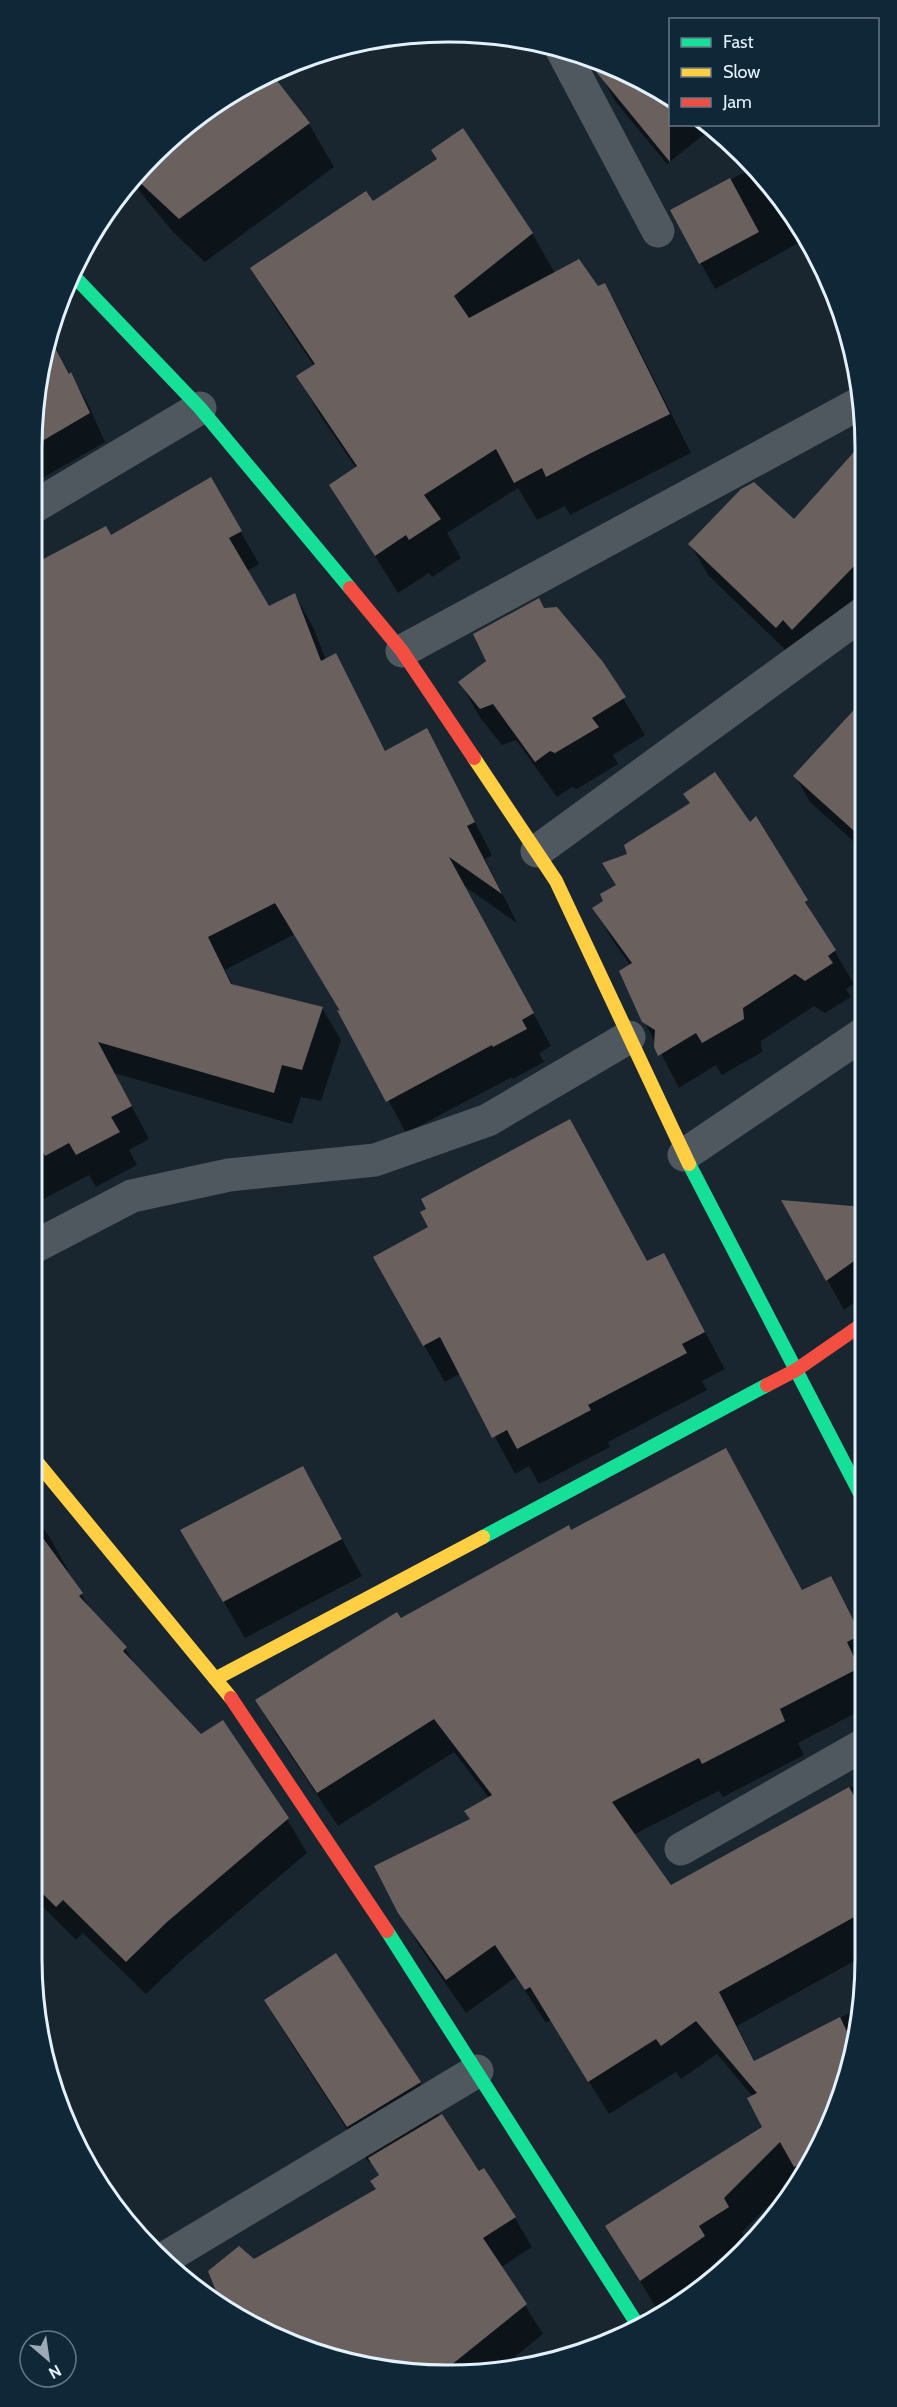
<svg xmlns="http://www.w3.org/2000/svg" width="897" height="2407" viewBox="0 0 897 2407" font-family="Cabin,sans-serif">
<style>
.shadow{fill:#0007}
.building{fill:#6a615f}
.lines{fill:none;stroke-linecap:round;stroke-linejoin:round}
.street{stroke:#4f585f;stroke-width:33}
.fast{stroke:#16e098;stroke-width:14}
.slow{stroke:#ffcf43;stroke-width:14}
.jam{stroke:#f24e42;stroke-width:14}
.rim{fill:none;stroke:#e3f1fd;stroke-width:3}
</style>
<rect width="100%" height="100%" fill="#19262f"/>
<path class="shadow" d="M607,68L670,97V124H706L711,129L667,164L615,101L600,74Z
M240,87L309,124L334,167L205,262L173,232L141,193L133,179L174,135Z
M754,167L762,173L806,239L715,289L672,211Z
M373,203L532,233L555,273L597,288L604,285L626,323L691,453L570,515L565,506L537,520L518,488L447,533L461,558L432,577L429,573L398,593L331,485L356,468L320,415L298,377L314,366L274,306L252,268Z
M47,336L87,402L105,442L32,484V448Z
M861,446L862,609L795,659L709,576L690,544L794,521Z
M211,480L259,564L247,571L269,608L295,595L313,627L326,660L335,655L386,752L427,730L492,855L485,859L517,923L464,886L551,1046L539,1053L544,1062L513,1079L512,1077L406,1133L342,1013L295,934L225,970L233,986L322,1008L341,1040L321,1101L301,1097L292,1124L114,1073L149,1139L129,1150L137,1165L96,1187L89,1175L32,1205V566L106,528L111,537Z
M544,609L602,663L645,735L613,755L618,764L577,789L572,787L557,797L516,740L502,745L481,719L460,683Z
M863,712V850L810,802L795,776Z
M756,818L854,984L846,989L851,997L825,1013L814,1006L761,1041L762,1052L722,1075L716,1065L679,1088L644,1021L631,966L613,941L594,908L750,825Z
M570,1121L647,1263L663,1254L725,1369L702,1381L707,1390L608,1442L610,1447L539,1484L529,1466L515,1474L461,1373L445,1382L375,1258L430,1228Z
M864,1157V1180L854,1164Z
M784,1202L864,1208V1302L861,1298L844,1310Z
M323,1504L362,1576L245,1638L203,1567Z
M32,1513L49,1536L68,1570L66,1571L94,1614L125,1648L137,1668L200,1736L287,1819L307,1853L186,1956L146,1994L83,1933L76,1940L36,1900L32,1893Z
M571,1532L802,1592L830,1577L865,1641V1708L798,1743L804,1755L723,1797L719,1791L633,1835L671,1887L865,1780V1955L737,2026L755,2062L859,2008L851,2067L822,2143L802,2177L800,2174L742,2232L747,2241L717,2260L721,2267L701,2285L660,2314L607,2227L764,2127L753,2097L717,2054L681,2079L676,2072L609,2114L551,2020L546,2023L516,1977L466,2013L420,1947L400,1913L489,1798L454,1752L338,1826L276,1734L257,1701L400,1620Z
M336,1955L420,2083L440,2117L515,2218L532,2247L501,2267L543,2334L501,2368L394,2372L315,2353L240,2320L254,2261L377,2190L380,2176L371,2161L369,2163L287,2037L266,2001Z"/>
<path class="building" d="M589,60L670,97V162L593,68Z
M271,73L310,123L179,219L134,177L174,135L240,87Z
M463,128L533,233L454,296L469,318L579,259L598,286L605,283L670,414L589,454L546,477L542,468L514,483L496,449L424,495L441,519L409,540L406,535L375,556L329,485L357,466L296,376L315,364L250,268L366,191L373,201L437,159L431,150Z
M730,178L759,232L699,264L670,210Z
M48,335L69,374L71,372L90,413L32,447Z
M862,443V558L792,630L783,620L776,628L688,544L741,489L754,482L794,519Z
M211,477L242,531L229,538L269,606L295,593L321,661L336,653L385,751L427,728L475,822L467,826L502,894L449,857L534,1013L522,1020L527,1029L493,1047L492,1045L386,1102L337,1010L340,1011L275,903L208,937L231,984L323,1007L302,1070L282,1065L274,1093L98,1042L132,1106L111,1117L120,1132L76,1155L69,1143L45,1156L32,1130V565L106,526L111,535Z
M539,598L544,608L557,607L603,662L626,697L592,718L599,727L555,753L550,751L535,762L493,704L480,709L458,682L486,661L473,634Z
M863,700V839L793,776Z
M715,772L750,822L756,816L808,900L805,902L836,950L828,956L833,963L805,981L795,974L743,1008L744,1019L702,1043L696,1033L658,1056L654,1047L655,1030L642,1022L619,971L632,963L592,908L603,901L600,894L616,885L602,863L627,854L624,845L690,803L683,794Z
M570,1119L647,1261L664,1253L705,1332L682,1344L687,1353L588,1405L591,1410L517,1449L507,1430L492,1438L440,1337L423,1346L373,1257L428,1227L420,1212L426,1209L421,1199Z
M781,1200L864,1207V1254L826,1281Z
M726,1448L802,1590L831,1576L861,1635L847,1642L859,1668L780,1709L785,1721L702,1764L699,1758L612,1802L671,1885L849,1787L865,1815V1911L719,1992L754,2061L840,2017L854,2046L851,2067L822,2143L815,2156L794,2167L780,2142L724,2198L729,2207L699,2226L705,2236L640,2281L605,2226L762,2127L747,2098L757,2093L696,2021L661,2046L656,2039L588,2082L530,1987L525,1990L495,1945L446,1980L398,1913L374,1866L470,1819L464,1811L492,1795L434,1719L317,1793L255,1700L397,1612L401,1618L569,1525L571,1530Z
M303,1466L342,1539L223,1602L180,1530Z
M32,1523L83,1593L79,1596L127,1647L123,1651L201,1734L223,1720L289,1818L167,1922L126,1962L63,1900L56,1907L32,1883Z
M336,1953L421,2082L347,2127L264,2000Z
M442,2114L479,2171L484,2168L516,2217L483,2238L527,2304L445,2370L394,2372L315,2353L240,2320L226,2308L218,2296L208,2271L239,2246L254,2259L376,2189L370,2181L379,2175L368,2158Z"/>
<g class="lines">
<path class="street" d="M561,48L658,231
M32,508L200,408
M402,651L862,402
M537,851L862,614
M684,1155L863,1034
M32,1248L132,1196L229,1175L375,1160L488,1120L629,1037
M681,1849L865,1744
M165,2258L477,2071"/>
<path class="fast" d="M71,273L200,408L350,588
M689,1164L864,1501
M483,1537L767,1385
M387,1931L639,2327"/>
<path class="slow" d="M474,758L556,881L689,1164
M32,1456L231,1698
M215,1679L483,1537"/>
<path class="jam" d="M350,588L402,651L474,758
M767,1385L796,1370L864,1323
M231,1698L387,1931"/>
</g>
<path d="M0 0H897V2407H0ZM448 42H449A406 406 0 0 1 855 448V1959A406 406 0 0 1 449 2365H448A406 406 0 0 1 42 1959V448A406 406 0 0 1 448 42Z" fill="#102738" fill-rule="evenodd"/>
<path class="rim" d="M448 42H449A406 406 0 0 1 855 448V1959A406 406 0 0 1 449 2365H448A406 406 0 0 1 42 1959V448A406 406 0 0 1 448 42Z"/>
<rect x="669" y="18" width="210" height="108" fill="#102738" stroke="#647887" stroke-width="1.5"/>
<rect x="681" y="38" width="30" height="9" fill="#16e098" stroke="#647887" stroke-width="1.5"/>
<text x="723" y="48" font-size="18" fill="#e3f1fd">Fast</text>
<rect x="681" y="68" width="30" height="9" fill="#ffcf43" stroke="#647887" stroke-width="1.5"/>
<text x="723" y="78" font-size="18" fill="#e3f1fd">Slow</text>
<rect x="681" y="98" width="30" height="9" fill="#f24e42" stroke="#647887" stroke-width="1.5"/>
<text x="723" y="108" font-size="18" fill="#e3f1fd">Jam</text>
<g transform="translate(48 2359) rotate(151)"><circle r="28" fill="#102738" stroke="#647887" stroke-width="1.5"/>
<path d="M0-4.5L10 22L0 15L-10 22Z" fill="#9caab5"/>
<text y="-9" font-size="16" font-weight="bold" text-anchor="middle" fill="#e3f1fd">N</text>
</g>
</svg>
